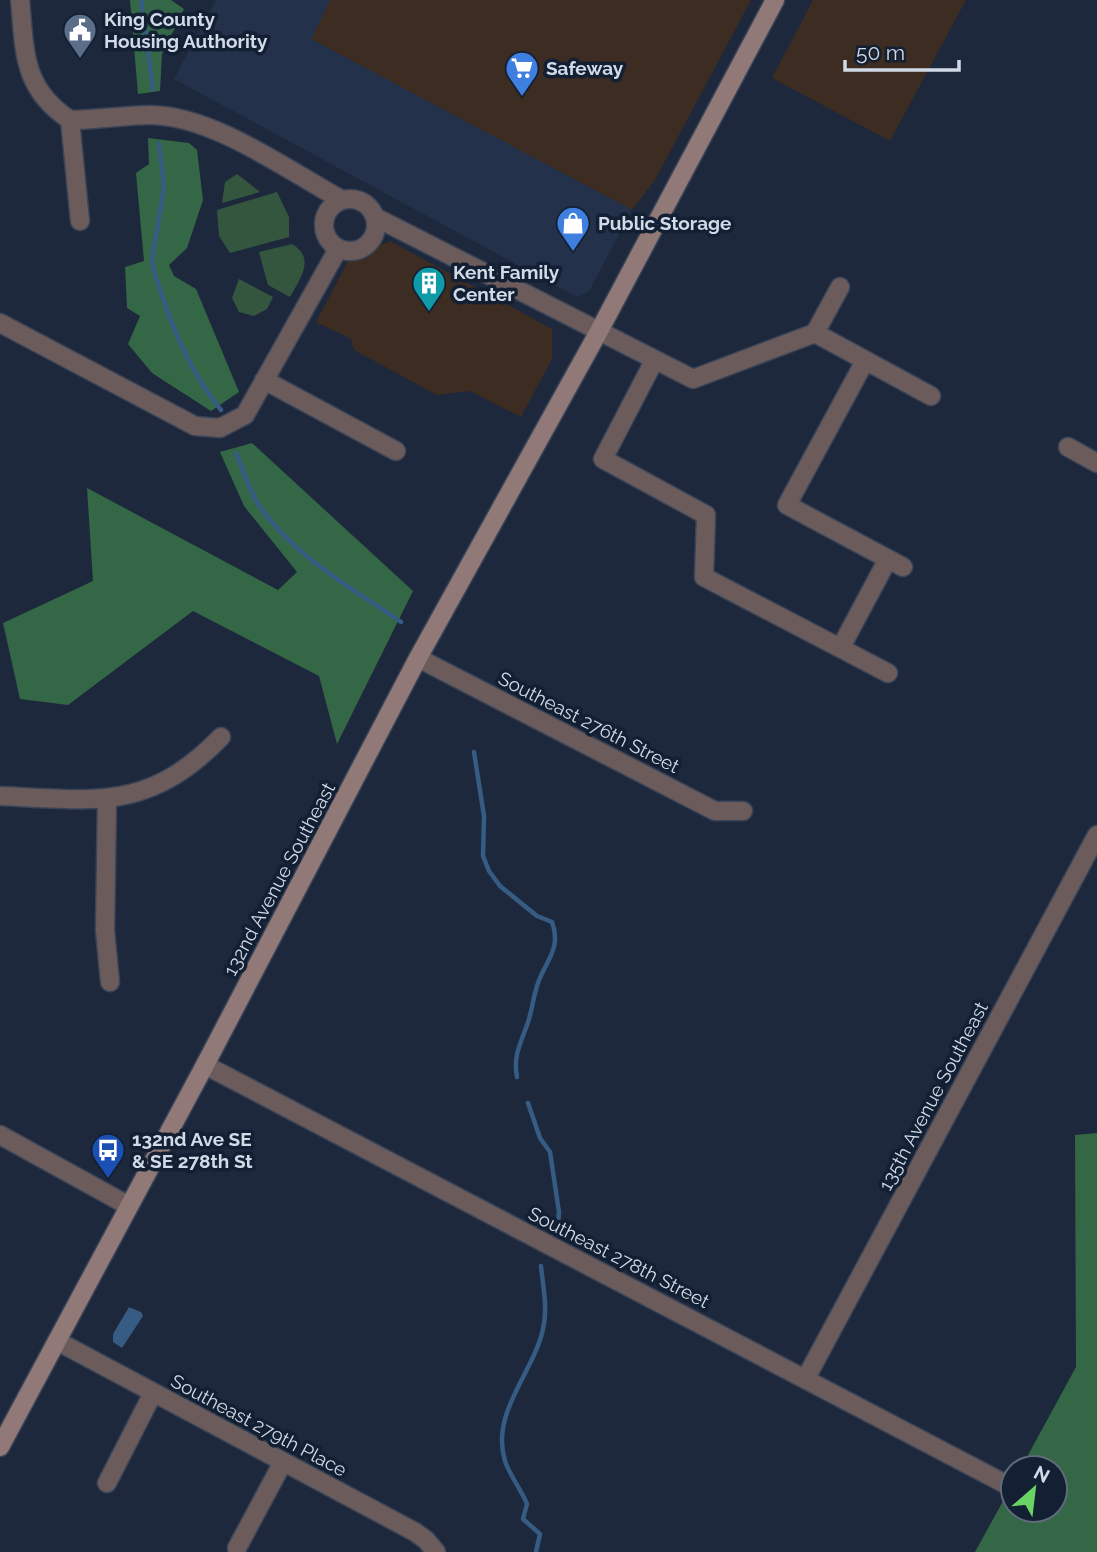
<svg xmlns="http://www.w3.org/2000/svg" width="1097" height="1552" viewBox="0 0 1097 1552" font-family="Raleway,sans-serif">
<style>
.commercial{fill:#3c2c21}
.built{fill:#23314b}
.green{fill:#34563f}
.forest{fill:#336746}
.water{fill:#365c83}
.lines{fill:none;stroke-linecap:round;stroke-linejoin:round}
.stream{stroke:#365c83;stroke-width:4.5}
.minor-casing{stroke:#3a4458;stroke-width:21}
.secondary-casing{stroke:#3a4458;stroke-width:21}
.minor{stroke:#6b5c5b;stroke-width:18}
.secondary{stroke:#907977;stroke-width:18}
.labels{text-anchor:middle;stroke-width:7;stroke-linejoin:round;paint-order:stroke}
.poi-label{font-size:19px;font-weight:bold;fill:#d1dae7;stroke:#131f33;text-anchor:start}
.street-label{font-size:19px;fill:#d1dae7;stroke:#131f33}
</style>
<rect width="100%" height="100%" fill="#1d283d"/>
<path class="commercial" d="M330,0H751L655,180L632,210L311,39Z
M813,0H966L890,141L772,78Z
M390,241L552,329V359L521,417L470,391L437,395L354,350L351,339L316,322L348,261Z"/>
<path class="built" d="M216,0H330L311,39L632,210L589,291L577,297L174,79Z"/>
<path class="green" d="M237,174L260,192L222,203L225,182Z
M277,192L289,217V237L230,253L219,236L217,210Z
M292,244C316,258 300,279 290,297L268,285L259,252Z
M239,279L273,297L267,309L254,316L239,312L232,298Z"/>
<path class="forest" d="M130,0H171L184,9L162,54L160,91L138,94Z
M148,138L189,143L197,150L203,200L187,248L169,265L174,276L196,289L239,392L211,411L152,373L128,344L140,316L127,308L125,267L144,261L136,173L149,164Z
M252,443L413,591L337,744L319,676L193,611L68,705L20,699L3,623L93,581L87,488L278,590L297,572L244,506L220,452Z
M1097,1133V1552H975L1013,1483V1510H1055V1468H1021L1076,1367L1075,1135Z"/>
<path class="water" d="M129,1307L141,1312L143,1316L122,1348L113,1342V1334Z"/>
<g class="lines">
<path class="stream" d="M141,0L153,89
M159,144L164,187L152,260L154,271C170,321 187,369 221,410
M236,453C243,469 248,487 257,502C290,554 352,588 401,622
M474,752L484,816L483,856L489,871L500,886L537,916L552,922C562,949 545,962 538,983C533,997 532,1012 527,1025C520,1045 513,1056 517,1077
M528,1103L540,1138L550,1152L559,1212L557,1234
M536,1552L540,1534L523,1519L527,1504C521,1489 510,1476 505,1461C490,1413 534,1372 543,1329C548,1308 543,1287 541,1266"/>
<defs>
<path id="minor" d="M20,0C25,52 22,88 70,120
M70,120C97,120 124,115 151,115C214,116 287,170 342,200
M70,120L80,221
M324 225a26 26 0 1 1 52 0a26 26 0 1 1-52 0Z
M375,217L693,379L815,333L931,396
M0,323L195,426L220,428L245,415L338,249
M815,333L840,287
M654,361L603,459L706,515L704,577L888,673
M865,361L787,505L903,567
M264,380L396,451
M1068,447L1097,463
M841,647L888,559
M418,658L715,811H743
M0,796C96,800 148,812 221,737
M107,800L105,930L110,982
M205,1065L1013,1488
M0,1135L129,1206
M57,1341L415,1532L426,1540L436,1552
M806,1378L1097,835
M107,1483L153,1393
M237,1548L283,1462"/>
<path id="secondary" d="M0,1447L205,1065L418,658L598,333L775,0"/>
</defs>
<use href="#minor" class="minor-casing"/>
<use href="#secondary" class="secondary-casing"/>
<use href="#minor" class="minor"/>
<use href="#secondary" class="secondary"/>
</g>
<defs>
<symbol id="civic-pin" viewBox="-11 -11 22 30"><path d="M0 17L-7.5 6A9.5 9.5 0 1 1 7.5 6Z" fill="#5c6f8a" stroke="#131f33"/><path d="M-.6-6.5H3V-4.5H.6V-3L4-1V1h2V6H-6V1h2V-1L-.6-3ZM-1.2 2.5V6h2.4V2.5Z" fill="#fff"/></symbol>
<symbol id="supermarket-pin" viewBox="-11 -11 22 30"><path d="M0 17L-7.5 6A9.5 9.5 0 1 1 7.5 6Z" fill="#3f7fe0" stroke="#131f33"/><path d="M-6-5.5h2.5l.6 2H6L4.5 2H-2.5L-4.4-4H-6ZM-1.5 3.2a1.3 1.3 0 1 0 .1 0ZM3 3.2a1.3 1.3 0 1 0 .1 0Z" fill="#fff"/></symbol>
<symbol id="shop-pin" viewBox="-11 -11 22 30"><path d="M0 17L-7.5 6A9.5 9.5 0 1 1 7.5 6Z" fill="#3f7fe0" stroke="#131f33"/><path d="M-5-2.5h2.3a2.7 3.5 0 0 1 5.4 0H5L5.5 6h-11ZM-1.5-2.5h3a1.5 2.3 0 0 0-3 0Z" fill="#fff"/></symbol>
<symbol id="building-pin" viewBox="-11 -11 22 30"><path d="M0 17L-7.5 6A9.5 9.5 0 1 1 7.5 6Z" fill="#0f9aa8" stroke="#131f33"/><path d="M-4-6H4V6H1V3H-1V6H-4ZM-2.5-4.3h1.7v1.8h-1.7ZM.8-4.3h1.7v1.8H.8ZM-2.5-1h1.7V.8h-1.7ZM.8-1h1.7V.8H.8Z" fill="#fff"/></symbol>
<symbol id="bus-pin" viewBox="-11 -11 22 30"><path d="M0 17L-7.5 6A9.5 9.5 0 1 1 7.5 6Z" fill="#1a4fb4" stroke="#131f33"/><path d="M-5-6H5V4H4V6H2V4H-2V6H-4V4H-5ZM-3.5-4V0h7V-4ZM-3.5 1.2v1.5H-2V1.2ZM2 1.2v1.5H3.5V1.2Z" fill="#fff"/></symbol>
</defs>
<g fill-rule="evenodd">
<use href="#civic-pin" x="61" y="11" width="38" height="52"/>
<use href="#supermarket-pin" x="503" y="49" width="38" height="52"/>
<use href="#shop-pin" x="554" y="204" width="38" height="52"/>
<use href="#building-pin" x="410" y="264" width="38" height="52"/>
<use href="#bus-pin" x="89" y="1131" width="38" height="52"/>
</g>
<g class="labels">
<g class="poi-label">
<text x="104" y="26">King County<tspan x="104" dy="22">Housing Authority</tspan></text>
<text x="546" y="75">Safeway</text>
<text x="598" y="230">Public Storage</text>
<text x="453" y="279">Kent Family<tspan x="453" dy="22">Center</tspan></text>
<text x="132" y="1146">132nd Ave SE<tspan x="132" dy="22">&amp; SE 278th St</tspan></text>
</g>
<g class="street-label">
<text transform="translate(589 722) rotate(27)" y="7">Southeast 276th Street</text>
<text transform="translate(279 879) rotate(-62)" y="7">132nd Avenue Southeast</text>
<text transform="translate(933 1096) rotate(-62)" y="7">135th Avenue Southeast</text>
<text transform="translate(619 1257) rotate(27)" y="7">Southeast 278th Street</text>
<text transform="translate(259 1425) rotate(28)" y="7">Southeast 279th Place</text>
</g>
</g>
<g transform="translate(1034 1489) rotate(28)"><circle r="33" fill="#131f33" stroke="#5f6a7b" stroke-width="2"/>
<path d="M0-5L12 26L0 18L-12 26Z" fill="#69d464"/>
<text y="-10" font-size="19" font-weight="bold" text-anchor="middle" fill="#d1dae7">N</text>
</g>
<path d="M845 60v10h114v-10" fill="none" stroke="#d1dae7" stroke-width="3.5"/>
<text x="856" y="60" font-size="21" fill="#d1dae7" stroke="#131f33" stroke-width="5" paint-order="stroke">50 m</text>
</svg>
